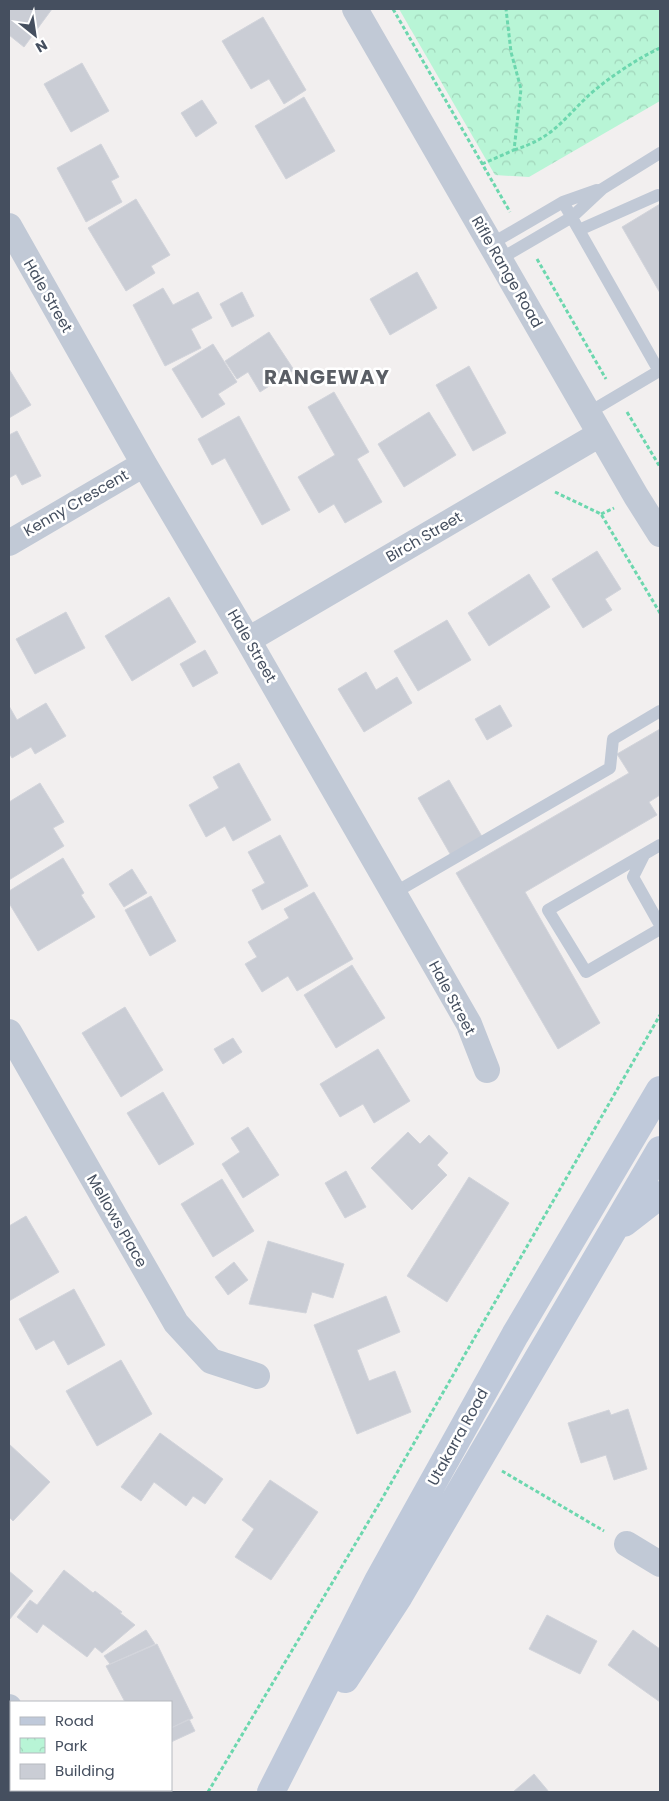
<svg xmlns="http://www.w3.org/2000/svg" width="669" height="1801" viewBox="0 0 669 1801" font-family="Poppins,sans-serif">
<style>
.park{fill:url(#park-crowns)}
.building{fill:#cacdd5;stroke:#d2d4db}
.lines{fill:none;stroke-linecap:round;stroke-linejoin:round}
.path{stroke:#6cd7ae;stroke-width:3;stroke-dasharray:4 2.5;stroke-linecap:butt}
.lane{stroke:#c1c9d6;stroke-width:12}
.street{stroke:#c1c9d6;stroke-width:26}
.secondary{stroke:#bfc9da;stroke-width:28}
.labels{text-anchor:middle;stroke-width:5;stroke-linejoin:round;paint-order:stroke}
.street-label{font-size:15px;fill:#454f5f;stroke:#fff}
.district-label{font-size:20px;font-weight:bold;letter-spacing:1px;fill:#5a5e65;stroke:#fff}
</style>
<defs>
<pattern id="park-crowns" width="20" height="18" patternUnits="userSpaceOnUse" patternTransform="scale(1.25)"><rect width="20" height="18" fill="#b8f5d6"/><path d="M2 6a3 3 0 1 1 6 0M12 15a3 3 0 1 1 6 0" fill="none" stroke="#a0d4ba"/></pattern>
</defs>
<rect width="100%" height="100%" fill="#f2efef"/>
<path class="park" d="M399,9H660V101L529,177L495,175Z"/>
<path class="building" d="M9,9H52L24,47L9,35Z
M263,17L306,90L284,104L269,79L251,89L222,41Z
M82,63L109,111L71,132L44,84Z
M304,97L335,151L286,179L255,126Z
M202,100L217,123L196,137L181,113Z
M101,144L119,177L111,181L122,202L86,222L57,168Z
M136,199L170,255L151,266L155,273L126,291L88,228Z
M660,204V293L622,227Z
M417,272L437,308L390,335L370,299Z
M163,288L173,305L198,292L212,318L191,329L201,348L165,366L133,305Z
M242,292L254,316L232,327L220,304Z
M269,332L294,370L260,392L248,372L237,379L225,361Z
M213,344L237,382L218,394L225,404L202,418L172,369Z
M469,366L506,433L473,451L436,385Z
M9,369L31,405L9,418Z
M334,392L369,452L357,459L382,502L345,523L334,504L319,513L298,477L335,455L308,407Z
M429,412L456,455L404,487L378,444Z
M239,416L290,510L262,525L225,458L212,465L198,439Z
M17,431L41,476L22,485L16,474L9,478V435Z
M597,551L621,589L605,599L612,610L583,628L552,579Z
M529,574L550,607L489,646L468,613Z
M169,597L196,642L132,681L105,636Z
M66,612L85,648L35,674L16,639Z
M447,620L471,660L418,691L394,651Z
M205,650L218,673L193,687L180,664Z
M366,672L376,690L397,677L412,703L364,732L338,689Z
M46,703L66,736L35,754L31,747L12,758L9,753V706L17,720Z
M500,705L512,726L487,740L475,719Z
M660,729V795L649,802L657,815L525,892L600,1023L558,1049L456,873L629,773L617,754Z
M239,763L271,820L233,841L225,826L206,837L189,805L219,788L213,777Z
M449,780L484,840L453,859L418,798Z
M40,783L64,822L53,828L64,846L9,880V802Z
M280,835L308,886L262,910L252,890L265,883L248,852Z
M63,858L84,893L81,895L95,917L38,951L9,903V891Z
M132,869L147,893L124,907L109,884Z
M314,892L353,959L297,991L288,976L262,992L245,964L257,957L248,942L289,918L284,909Z
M151,896L176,941L150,956L125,910Z
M352,965L385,1018L336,1048L304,995Z
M125,1007L163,1070L121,1097L82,1033Z
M233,1038L242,1052L223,1064L214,1049Z
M378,1049L410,1101L374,1123L363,1104L340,1117L320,1084Z
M163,1092L194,1144L159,1165L127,1113Z
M248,1127L279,1175L243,1198L222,1164L240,1152L231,1138Z
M408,1132L420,1144L429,1135L448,1153L437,1165L447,1175L412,1210L371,1168Z
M346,1171L366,1207L345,1218L325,1183Z
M469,1177L509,1203L447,1302L407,1276Z
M222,1179L254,1231L213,1257L181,1204Z
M26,1216L59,1272L9,1301V1226Z
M268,1241L344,1264L333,1298L312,1292L306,1313L249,1304Z
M234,1262L248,1280L228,1295L215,1277Z
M74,1289L105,1345L68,1365L54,1340L36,1350L19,1319Z
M386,1296L400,1332L357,1350L369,1381L395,1371L411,1412L357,1434L314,1325Z
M121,1360L152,1414L97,1446L66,1391Z
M628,1409L647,1469L614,1480L606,1455L581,1463L568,1423L609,1410L611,1415Z
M160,1433L223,1479L205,1504L193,1496L186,1506L154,1482L141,1501L121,1487Z
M9,1444L50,1482L13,1521L9,1517Z
M270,1480L318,1512L271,1580L235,1557L254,1529L242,1520Z
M64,1570L93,1593L95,1591L122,1612L120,1613L135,1625L102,1653L95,1647L87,1657L43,1624L37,1633L17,1617L30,1600L37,1605Z
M9,1571L33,1591L9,1620Z
M547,1615L597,1641L580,1674L529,1649Z
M146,1630L155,1644L110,1664L104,1656Z
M633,1630L660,1649V1702L608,1665Z
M157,1644L193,1718L171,1728V1702H125L106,1666Z
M189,1719L195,1731L171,1742V1728Z
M534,1774L549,1792H513Z
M103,1790H145L146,1792H99Z"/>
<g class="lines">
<path class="path" d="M393,9L510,212
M514,150C552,138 560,123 587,97C605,80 638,58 660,48
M482,164L514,150L521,89L511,52L506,9
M537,259L606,379
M627,412L660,467
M555,492L601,514L660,613
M601,514L614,508
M502,1471L604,1531
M208,1792L379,1504L660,1015"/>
<path class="lane" d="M563,202L659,371L588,413
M579,230L658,195
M491,244L563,202L597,190
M500,259L572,217L602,189L660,153
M660,845L548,910L586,972L660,929
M644,855L633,877L660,925
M394,893L610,768L613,739L660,711"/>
<path class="street" d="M355,9L636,496L660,534
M9,226L144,464L248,640L469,1024L487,1070
M9,543L144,464
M248,640L600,434
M9,1032L176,1323L211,1361L257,1376
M627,1544L660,1564
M9,1707L11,1711"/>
<path class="secondary" d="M624,1223L660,1195
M345,1679L399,1596L660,1150
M271,1792L378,1581L515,1335L660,1090"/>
</g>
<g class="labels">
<g class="street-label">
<text transform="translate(507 272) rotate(60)" y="5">Rifle Range Road</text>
<text transform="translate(48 296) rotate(60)" y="5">Hale Street</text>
<text transform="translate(76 503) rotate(-30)" y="5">Kenny Crescent</text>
<text transform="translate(424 537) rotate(-30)" y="5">Birch Street</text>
<text transform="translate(252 646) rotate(60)" y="5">Hale Street</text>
<text transform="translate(452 998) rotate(62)" y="5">Hale Street</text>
<text transform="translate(117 1221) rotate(60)" y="5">Mellows Place</text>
<text transform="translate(458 1437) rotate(-61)" y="5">Utakarra Road</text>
</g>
<g class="district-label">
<text x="327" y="384">RANGEWAY</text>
</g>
</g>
<rect width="669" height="1801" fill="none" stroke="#454f5f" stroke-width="20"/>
<rect x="10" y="1701" width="162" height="90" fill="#ffffff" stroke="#b5b9bf"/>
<rect x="20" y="1717" width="25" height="8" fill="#bfc9da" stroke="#b5b9bf"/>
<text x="55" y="1726" font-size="15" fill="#454f5f">Road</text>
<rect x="20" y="1738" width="25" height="15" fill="url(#park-crowns)" stroke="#b5b9bf"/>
<text x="55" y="1751" font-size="15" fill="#454f5f">Park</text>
<rect x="20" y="1764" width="25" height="15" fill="#cacdd5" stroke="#b5b9bf"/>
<text x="55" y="1776" font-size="15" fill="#454f5f">Building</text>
<g transform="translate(35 35) rotate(150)" stroke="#ffffff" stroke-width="4" paint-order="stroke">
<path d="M0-4L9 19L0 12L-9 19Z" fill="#454f5f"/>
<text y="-8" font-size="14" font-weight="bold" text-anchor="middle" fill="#454f5f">N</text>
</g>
</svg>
